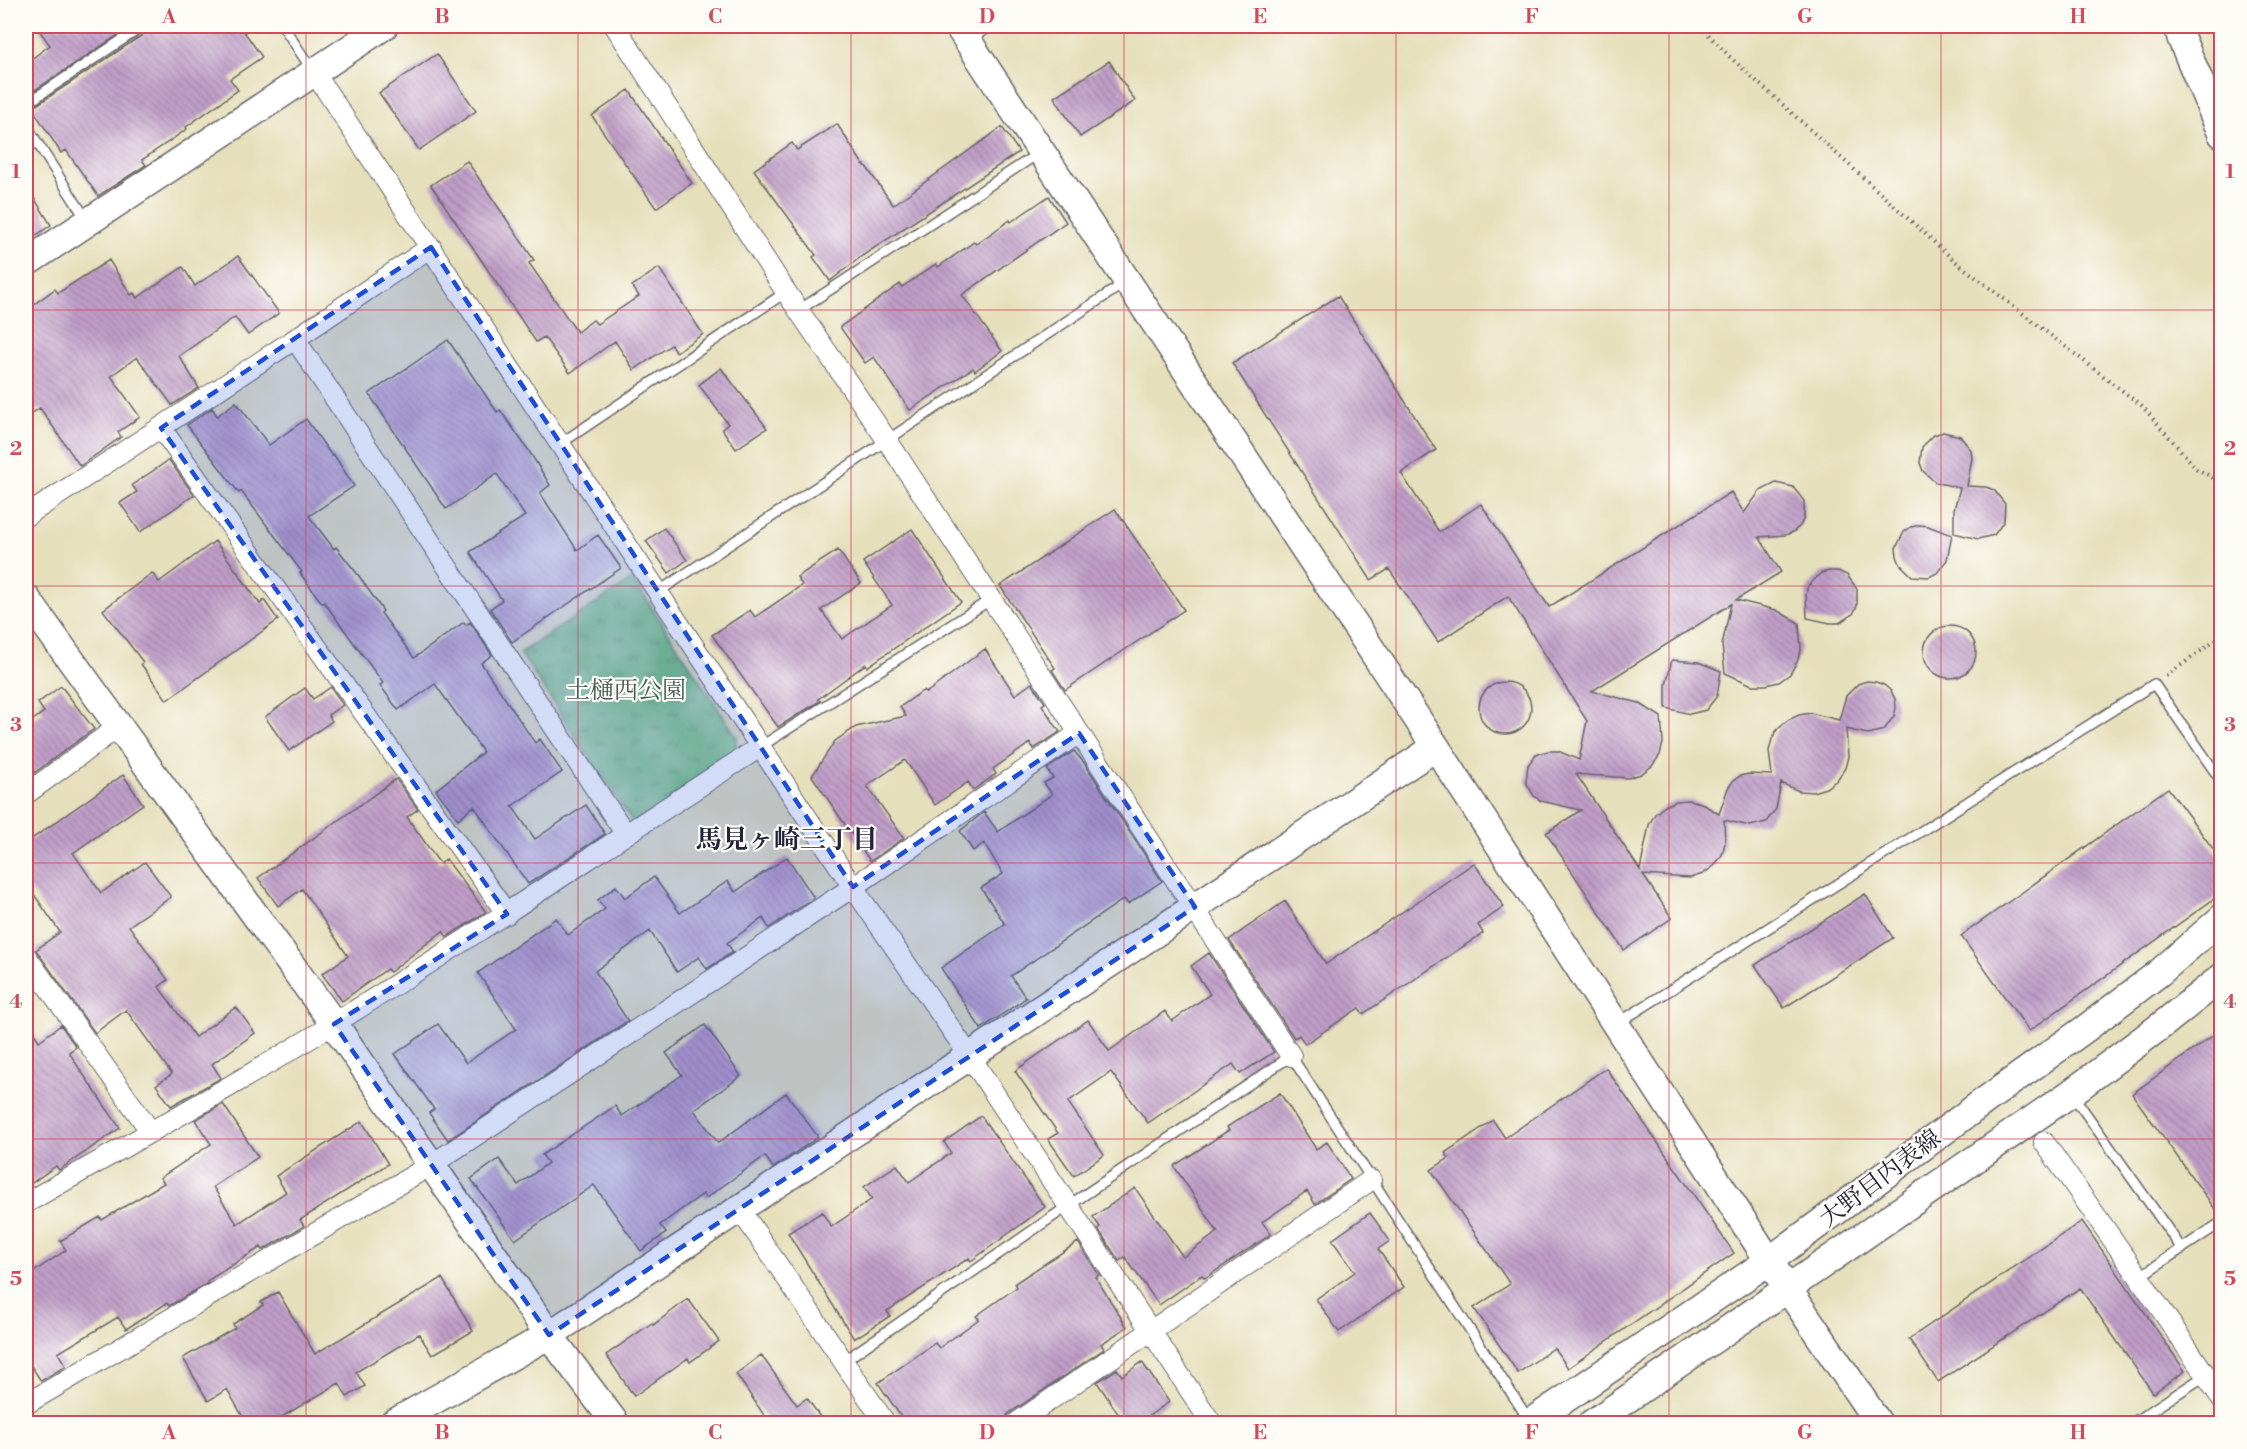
<svg xmlns="http://www.w3.org/2000/svg" width="2247" height="1449" viewBox="0 0 2247 1449" font-family="'Libre Bodoni','Noto Serif JP',serif">
<style>
.park{fill:url(#park-tufts);stroke:#51745e;stroke-width:1.5}
.building{fill:url(#building-back-hatch)}
.lines{fill:none;stroke-linecap:round;stroke-linejoin:round}
.lane-casing{stroke:#676468;stroke-width:12}
.street-casing{stroke:#676468;stroke-width:22}
.secondary-casing{stroke:#676468;stroke-width:30}
.path{stroke:#676468;stroke-width:4;stroke-dasharray:1.5 4.5;stroke-linecap:butt}
.lane{stroke:#fff;stroke-width:9}
.street{stroke:#fff;stroke-width:20}
.secondary{stroke:#fff;stroke-width:27}
.marked{fill:#1d4ed8;fill-opacity:0.2;stroke:#1d4ed8;stroke-width:4.5;stroke-dasharray:12 8;stroke-linejoin:round}
.grid{fill:none;stroke:#d1495b;stroke-width:1.5;stroke-opacity:0.55}
.labels{text-anchor:middle;stroke-width:4.5;stroke-linejoin:round;paint-order:stroke}
.park-label{font-size:24px;fill:#435b54;stroke:#fdfcf7}
.street-label{font-size:24px;fill:#22223b;stroke:#fdfcf7}
.neighbourhood-label{font-size:26px;font-weight:bold;fill:#22223b;stroke:#fdfcf7}
.neatline{fill:none;stroke:#d1495b;stroke-width:2}
.grid-label{font-size:20px;text-anchor:middle;font-weight:bold;fill:#d1495b}
</style>
<defs>
<pattern id="park-tufts" width="24" height="20" patternUnits="userSpaceOnUse" patternTransform="scale(1.5)"><rect width="24" height="20" fill="#80c682"/><path d="M3 7l-1-3M5 7V3M7 7l1-3M15 17l-1-3M17 17v-4M19 17l1-3" fill="none" stroke="#68a06c"/></pattern>
<pattern id="building-back-hatch" width="6" height="6" patternUnits="userSpaceOnUse" patternTransform="scale(1.5)"><rect width="6" height="6" fill="#c09dc8"/><path d="M-1 5l2 2M0 0l6 6M5-1l2 2" fill="none" stroke="#9c80a4"/></pattern>
</defs>
<rect width="100%" height="100%" fill="#fdfcf7"/>
<filter id="ink" filterUnits="userSpaceOnUse"><feTurbulence type="fractalNoise" baseFrequency=".0167" numOctaves="2"/><feDisplacementMap in="SourceGraphic" scale="12" xChannelSelector="R" yChannelSelector="G"/><feConvolveMatrix kernelMatrix="1 2 1 2 8 2 1 2 1" color-interpolation-filters="sRGB"/></filter>
<filter id="wash" filterUnits="userSpaceOnUse"><feTurbulence type="fractalNoise" baseFrequency=".008" numOctaves="4" result="noise"/><feDisplacementMap in="SourceGraphic" scale="24" xChannelSelector="R" yChannelSelector="G"/><feGaussianBlur stdDeviation="1.35" result="paint"/><feColorMatrix in="noise" values="0 0 0 0 0 0 0 0 0 0 0 0 0 0 0 0 0 1.4 0 .05"/><feComposite in="paint" operator="in"/></filter>
<g filter="url(#wash)">
<rect width="100%" height="100%" fill="#e6dfbb"/>
<path class="park" d="M633,579L737,737L734,756L633,823L520,653Z"/>
<g id="blocks">
<path class="building" d="M36,26H132L26,96V63L50,45Z
M150,26H240L262,57L230,79L238,90L186,127L187,129L142,160L146,165L98,196L66,150L61,153L32,108L147,32Z
M437,54L476,111L419,150L379,93Z
M1109,61L1135,101L1080,137L1054,97Z
M629,90L692,183L656,208L592,116Z
M837,124L864,166L865,165L893,205L1002,127L1019,152L862,256L830,281L813,257L816,255L754,170L792,143L797,150Z
M467,161L534,260L529,263L577,332L593,320L597,324L639,296L632,286L659,268L703,334L676,352L671,345L634,370L615,341L570,373L544,337L536,342L431,185Z
M26,185L51,225L26,242Z
M1049,196L1066,222L962,295L1002,351L975,371L973,368L910,410L874,357L865,363L840,327L900,284L902,287L936,264L938,267L974,242L976,244L1010,220L1011,222Z
M238,256L279,313L248,335L235,317L179,356L199,388L172,405L137,357L111,376L140,417L118,432L121,437L80,466L40,408L26,417V310L55,289L58,293L109,260L131,295L134,293L137,298L183,267L195,286Z
M1338,296L1436,450L1401,473L1439,532L1481,504L1549,607L1731,492L1744,513L1760,491L1776,483L1793,487L1804,501V518L1800,526L1793,532L1785,535L1759,537L1781,572L1736,600L1776,610L1799,623L1801,650L1797,662L1790,674L1779,682L1766,685H1752L1725,673L1722,645L1731,604L1592,691L1639,703L1661,717L1663,743L1660,755L1652,766L1641,774L1628,778L1576,774L1640,870L1649,825L1655,814L1665,806L1676,801L1689,800L1701,803L1719,814L1728,788L1733,781L1740,776L1749,774L1772,775L1769,751L1772,739L1778,728L1788,720L1799,715L1811,713L1839,720L1846,696L1858,684L1867,681L1876,682L1884,685L1891,691L1895,699L1896,708L1894,716L1884,730L1868,734L1846,729L1848,757L1845,768L1837,780L1826,788L1813,792L1799,791L1781,783L1776,809L1766,822L1750,826L1724,820L1725,843L1722,855L1714,866L1703,874L1690,878L1643,875L1672,918L1624,950L1546,833L1581,810L1541,801L1534,796L1526,782L1528,765L1536,754L1549,751H1558L1579,760L1587,721L1508,596L1438,642L1389,569L1371,580L1232,363Z
M448,340L497,412L500,410L529,451L550,485L540,493L577,550L598,535L621,568L512,642L490,609L502,600L470,552L525,516L497,474L446,509L369,394Z
M721,368L767,428L736,449L722,429L728,424L699,385Z
M236,402L269,445L306,419L332,456L334,455L354,486L309,516L334,549L336,547L359,576L383,611L381,613L414,658L464,622L466,625L470,622L492,655L481,663L535,743L540,739L562,772L512,806L535,839L586,805L605,834L528,884L474,806L458,819L436,790L483,752L470,733L435,684L398,710L380,685L383,683L324,602L322,603L300,573L302,572L241,491L239,493L187,425L212,408L217,416Z
M1943,432L1960,436L1971,450L1972,458L1967,486L1986,487L1994,490L2005,504L2004,521L1994,535L1978,539L1954,533V509L1960,488L1935,482L1923,471L1920,463L1922,447L1934,435Z
M169,460L194,495L140,532L120,503L137,492L132,485Z
M1115,509L1184,610L1065,690L1052,670L1055,668L1000,586Z
M1920,525L1928,526L1952,535L1947,560L1937,573L1929,577L1912,576L1900,564L1897,556L1896,548L1904,532L1911,527Z
M664,528L687,560L669,573L646,541Z
M912,529L961,602L867,667L866,664L818,699L820,701L778,727L712,635L750,610L755,617L802,585L797,577L838,550L861,583L821,610L842,639L892,605L863,562Z
M215,541L260,604L264,600L278,620L167,700L141,664L143,662L103,610L152,573L159,582Z
M1829,571H1838L1847,575L1857,589V606L1853,614L1839,623H1830L1807,618L1806,594L1808,586L1821,573Z
M1924 652a26 26 0 1 1 52 0a26 26 0 1 1-52 0Z
M985,649L1015,695L1032,683L1045,703L1042,705L1060,732L1034,749L1030,743L993,769L996,774L973,790L968,782L935,805L905,760L867,786L904,838L870,861L812,776L835,741L856,727L906,716L900,707L924,690L926,693Z
M1672,660L1698,662L1721,671L1717,696L1706,710L1690,714L1666,708V684Z
M1479 708a26 26 0 1 1 52 0a26 26 0 1 1-52 0Z
M61,686L94,729L30,776L26,769V725L44,712L38,703Z
M331,687L343,705L328,715L332,721L289,751L265,717L305,688L313,699Z
M1074,751L1085,764L1162,881L1128,904L1124,899L1011,976L1026,998L981,1029L941,968L1005,924L981,888L1003,874L984,843L973,851L960,831L984,812L998,832L1052,794L1044,783L1053,778L1047,769Z
M123,775L143,804L73,853L101,893L145,862L171,897L129,926L168,980L159,987L195,1037L236,1007L255,1033L212,1064L221,1078L171,1106L156,1085L172,1074L126,1010L95,1033L36,950L60,932L26,883V843Z
M396,779L418,809L407,817L440,864L446,859L486,912L447,937L443,931L390,972L387,969L342,1001L322,974L348,956L302,889L278,906L258,878Z
M2168,788L2222,861V893L2029,1031L1961,936Z
M787,857L814,898L769,928L763,918L727,943L733,952L707,969L699,957L677,972L650,931L595,971L628,1021L448,1140L429,1113L434,1109L395,1054L438,1024L466,1063L516,1029L478,973L556,918L568,935L605,909L598,900L616,886L625,898L654,877L680,913L728,881L735,892Z
M1474,863L1504,907L1478,925L1483,933L1363,1014L1359,1008L1305,1044L1299,1035L1294,1038L1229,940L1285,901L1326,964Z
M1865,894L1893,938L1784,1008L1755,965Z
M1209,953L1274,1052L1240,1074L1233,1064L1148,1123L1111,1072L1068,1102L1104,1155L1074,1176L1048,1139L1058,1133L1015,1071L1088,1020L1109,1051L1165,1011L1172,1021L1210,994L1191,966Z
M26,1021L39,1041L61,1025L76,1047L69,1052L79,1068L120,1128L59,1170L56,1166L26,1187Z
M705,1025L741,1076L694,1110L718,1143L786,1093L818,1137L773,1168L765,1156L706,1198L703,1194L660,1225L666,1233L641,1251L594,1185L515,1240L471,1179L499,1159L518,1185L548,1163L542,1155L615,1106L622,1116L682,1075L666,1053Z
M2222,1029V1215L2220,1216L2132,1094Z
M1606,1068L1734,1253L1568,1368L1554,1348L1518,1373L1474,1308L1510,1284L1431,1170L1449,1158L1445,1153L1493,1120L1505,1138Z
M1280,1093L1316,1149L1327,1142L1351,1179L1315,1204L1307,1191L1262,1222L1271,1234L1205,1278L1202,1275L1159,1305L1125,1257L1119,1261L1098,1229L1100,1227L1093,1217L1135,1188L1183,1257L1218,1232L1174,1166L1229,1130L1227,1127Z
M223,1104L258,1157L213,1187L237,1224L286,1192L276,1176L362,1121L388,1164L300,1220L304,1226L263,1250L261,1247L207,1281L208,1283L169,1306L167,1303L126,1329L118,1317L58,1353L66,1366L41,1381L26,1358V1277L66,1250L60,1241L100,1217L102,1220L164,1183L160,1178L211,1144L195,1120Z
M981,1116L1045,1207L971,1261L969,1258L887,1311L890,1316L854,1339L788,1233L822,1212L831,1227L872,1199L864,1187L897,1165L909,1182L951,1153L944,1142Z
M1370,1213L1390,1241L1378,1249L1404,1287L1339,1332L1316,1299L1355,1272L1332,1240Z
M2082,1221L2185,1371L2153,1393L2080,1288L1938,1382L1909,1339Z
M1078,1242L1099,1275L1096,1277L1099,1283L1127,1327L1101,1344L1104,1349L1008,1414L1002,1424H906L878,1383L935,1343L939,1348L979,1319L976,1316L1017,1287L1015,1283Z
M442,1278L473,1331L432,1355L419,1334L356,1372L365,1386L347,1397L339,1383L270,1424H247L227,1389L208,1401L183,1358L235,1328L233,1324L263,1305L261,1302L278,1292L315,1354Z
M688,1299L719,1341L690,1362L688,1358L634,1396L606,1355L652,1323L653,1325Z
M761,1355L797,1405L807,1398L825,1424H770L736,1374Z
M1142,1362L1169,1402L1137,1424H1125L1097,1382L1117,1369L1122,1376Z"/>
</g>
</g>
<g filter="url(#ink)">
<use href="#blocks" fill-opacity="0" stroke="#676468" stroke-width="1.5"/>
<g class="lines">
<defs>
<path id="lane" d="M283,26L312,70
M970,39L991,26
M26,104L143,26
M26,125L86,219
M799,310L1039,153
M560,444L786,292
M658,592L1126,282
M760,747L990,600
M1618,1023L2154,684L2222,782
M2072,1094L2182,1249
M2139,1277L2222,1222
M844,1361L1068,1206L1291,1056L1529,1420
M2131,1424L2206,1375"/>
<path id="street" d="M615,26L786,292L887,440L1291,1056
M314,72L853,887L969,1055L1212,1424
M295,339L625,833
M161,428L507,914
M26,516L295,339L431,247
M26,794L118,727
M26,956L151,1132
M2044,1142L2139,1277L2222,1399
M26,1203C129,1144 234,1086 335,1023C478,934 618,838 760,747
M739,1208L886,1424
M26,1404L431,1165L853,887L1079,733
M1015,1424L1371,1180"/>
<path id="secondary" d="M958,26L1436,747L1769,1261L1879,1424
M2178,26L2181,38L2222,134
M26,263L384,26
M26,598L334,1024L549,1335L616,1424
M392,1424L549,1335L1436,747
M1528,1424L1769,1261L1983,1102L2085,1029L2159,973L2222,918
M1591,1424L2071,1093L2162,1025L2222,977"/>
</defs>
<use href="#lane" class="lane-casing"/>
<use href="#street" class="street-casing"/>
<use href="#secondary" class="secondary-casing"/>
<path class="path" d="M1700,26L1730,57L1955,261L2142,406L2197,469L2222,483
M2166,676L2222,636"/>
<use href="#lane" class="lane"/>
<use href="#street" class="street"/>
<use href="#secondary" class="secondary"/>
</g>
</g>
<path class="marked" d="M431,247L853,887L1079,733L1195,907L549,1335L334,1024L507,914L161,428Z"/>
<path class="grid" d="M306,26V1424M578,26V1424M851,26V1424M1124,26V1424M1396,26V1424M1669,26V1424M1941,26V1424M26,310H2222M26,586H2222M26,863H2222M26,1139H2222"/>
<g class="labels">
<g class="park-label">
<text x="626" y="698">土樋西公園</text>
</g>
<g class="street-label">
<text transform="translate(1880 1178) rotate(-37)" y="8">大野目内表線</text>
</g>
<g class="neighbourhood-label">
<text x="787" y="848">馬見ヶ崎三丁目</text>
</g>
</g>
<rect width="2247" height="1449" fill="none" stroke="#fdfcf7" stroke-width="66"/>
<rect x="33" y="33" width="2181" height="1383" class="neatline"/>
<g class="grid-label">
<text x="169" y="23">A</text>
<text x="442" y="23">B</text>
<text x="715" y="23">C</text>
<text x="987" y="23">D</text>
<text x="1260" y="23">E</text>
<text x="1532" y="23">F</text>
<text x="1805" y="23">G</text>
<text x="2078" y="23">H</text>
<text x="16" y="178">1</text>
<text x="2230" y="178">1</text>
<text x="16" y="455">2</text>
<text x="2230" y="455">2</text>
<text x="16" y="731">3</text>
<text x="2230" y="731">3</text>
<text x="16" y="1008">4</text>
<text x="2230" y="1008">4</text>
<text x="16" y="1285">5</text>
<text x="2230" y="1285">5</text>
<text x="169" y="1439">A</text>
<text x="442" y="1439">B</text>
<text x="715" y="1439">C</text>
<text x="987" y="1439">D</text>
<text x="1260" y="1439">E</text>
<text x="1532" y="1439">F</text>
<text x="1805" y="1439">G</text>
<text x="2078" y="1439">H</text>
</g>
</svg>
